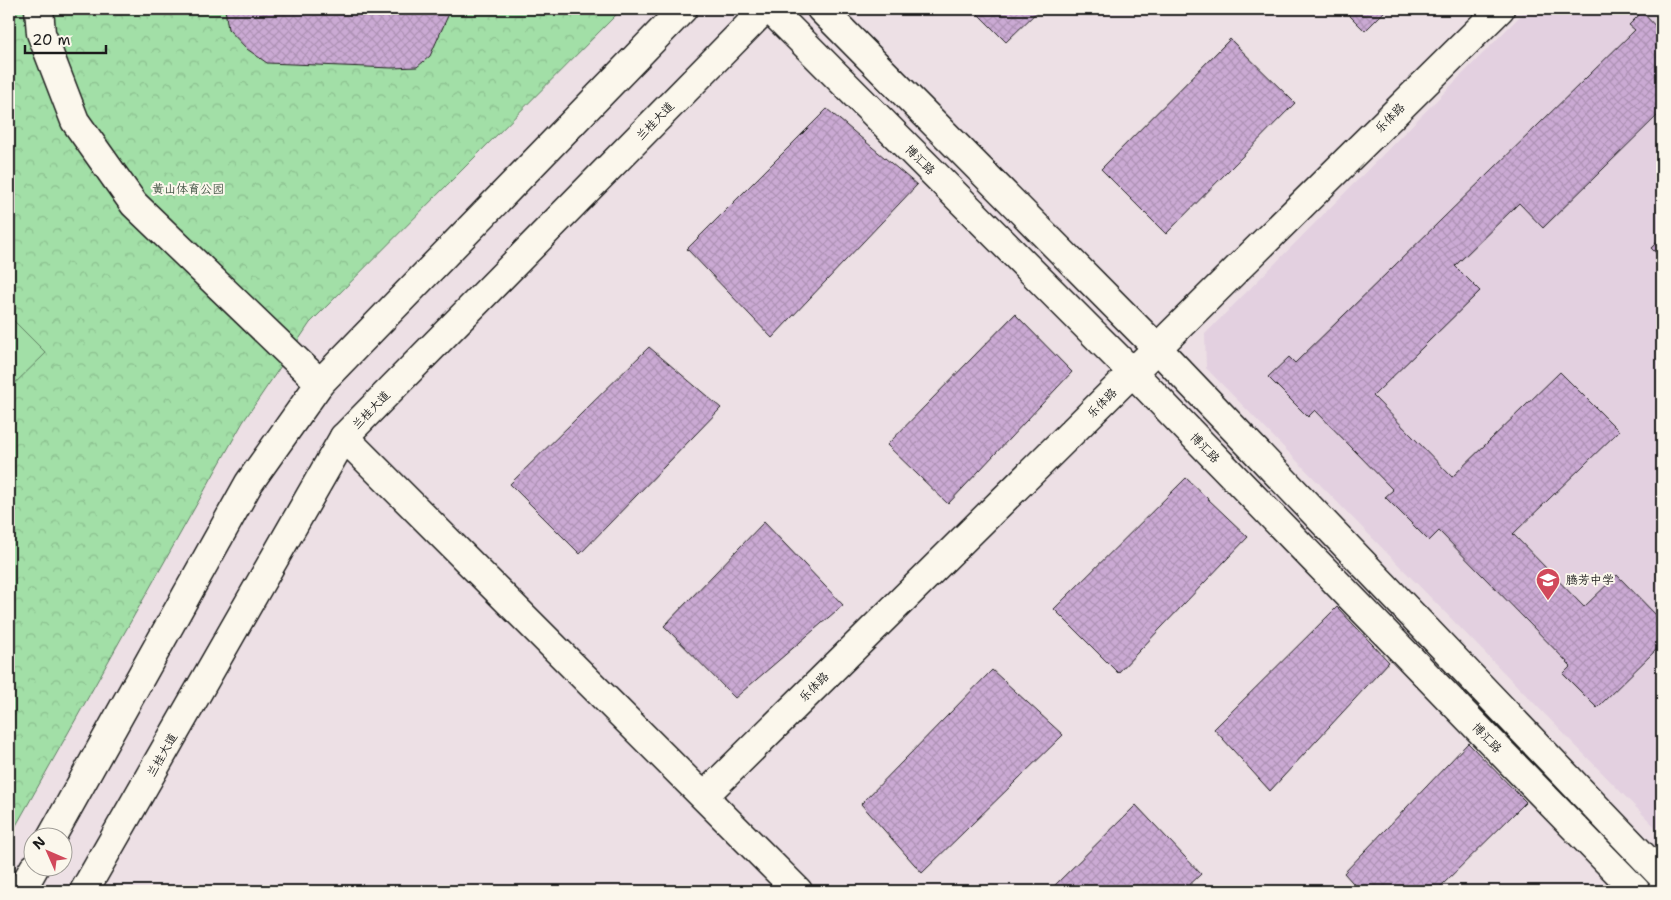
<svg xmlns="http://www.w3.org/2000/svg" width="1671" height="900" viewBox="0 0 1671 900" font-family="'Shantell Sans','LXGW WenKai TC',sans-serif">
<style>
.built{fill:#e3d0e0}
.forest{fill:url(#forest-crowns);stroke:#5f7e62}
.garden{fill:#a2dfa7;stroke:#5f7e62}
.building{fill:url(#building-cross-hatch);stroke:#1c1c1c}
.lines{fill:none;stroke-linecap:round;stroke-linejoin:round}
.minor-casing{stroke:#1c1c1c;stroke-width:31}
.tertiary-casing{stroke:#1c1c1c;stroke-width:31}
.secondary-casing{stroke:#1c1c1c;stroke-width:31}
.primary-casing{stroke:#1c1c1c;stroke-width:31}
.minor{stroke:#fbf7ec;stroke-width:28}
.tertiary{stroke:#fbf7ec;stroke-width:28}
.secondary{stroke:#fbf7ec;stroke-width:28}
.primary{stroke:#fbf7ec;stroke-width:28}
.labels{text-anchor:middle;stroke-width:4;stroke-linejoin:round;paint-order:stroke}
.street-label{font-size:12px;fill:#1c1c1c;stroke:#fbf7ec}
.park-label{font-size:12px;fill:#445646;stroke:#fbf7ec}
.poi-label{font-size:12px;fill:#1c1c1c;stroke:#fbf7ec;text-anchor:start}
</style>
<defs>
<pattern id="forest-crowns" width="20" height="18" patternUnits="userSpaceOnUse" patternTransform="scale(1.25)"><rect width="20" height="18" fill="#a2dfa7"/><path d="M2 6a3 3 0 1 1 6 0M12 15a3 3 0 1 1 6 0" fill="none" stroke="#8bbf8f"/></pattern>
<pattern id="building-cross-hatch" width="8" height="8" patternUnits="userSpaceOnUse" patternTransform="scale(1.25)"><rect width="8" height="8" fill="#cbaad4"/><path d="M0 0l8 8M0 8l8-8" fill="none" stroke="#ae92b5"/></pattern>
</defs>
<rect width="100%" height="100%" fill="#ede0e5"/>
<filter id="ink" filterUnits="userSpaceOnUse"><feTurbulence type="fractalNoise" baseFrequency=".02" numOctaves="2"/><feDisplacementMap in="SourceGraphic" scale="10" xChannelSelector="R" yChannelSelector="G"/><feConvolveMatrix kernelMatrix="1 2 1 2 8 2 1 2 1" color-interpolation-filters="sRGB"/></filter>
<g filter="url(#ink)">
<path class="built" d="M1527,9H1662V834L1206,368L1205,334Z"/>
<path class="forest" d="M9,9H622L310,323L243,422L9,838Z"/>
<path class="garden" d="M9,316L46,353L9,389Z"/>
<path class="building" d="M225,9H451L430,56L417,67L392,68L267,63L247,49L228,29Z
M973,9H1040L1006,42Z
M1343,9H1387L1365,31Z
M1642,12L1662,33V111L1543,228L1519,203L1455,266L1480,291L1373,396L1452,477L1560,372L1619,431L1513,534L1584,607L1617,575L1662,621V644L1597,708L1563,674L1571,666L1439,531L1429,541L1385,497L1393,490L1315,410L1308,417L1268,377L1289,357L1295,363L1635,30L1629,25Z
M1230,39L1295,103L1166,234L1101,169Z
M827,109L917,185L772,338L687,249Z
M1662,237V259L1651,248Z
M1015,314L1072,372L948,504L887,445Z
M649,347L721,408L580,554L510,484Z
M1186,478L1248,537L1118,673L1054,609Z
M764,522L843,605L735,698L664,626Z
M1337,607L1389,662L1270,791L1214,729Z
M992,670L1063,735L922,873L861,804Z
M1468,743L1526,802L1436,891H1360L1344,873Z
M1136,805L1201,874L1183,891H1049Z"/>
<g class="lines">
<defs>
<path id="minor" d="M704,796L1500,9"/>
<path id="tertiary" d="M39,9L41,33L75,121L134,204L320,383
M344,437L798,891"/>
<path id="secondary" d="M770,9L1133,373L1636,891
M821,9L1157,348L1662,876"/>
<path id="primary" d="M51,838L249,483L320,383L683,9
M21,891L34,868
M84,891L344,437L765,9"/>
</defs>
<use href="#minor" class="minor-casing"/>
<use href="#tertiary" class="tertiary-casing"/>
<use href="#secondary" class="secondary-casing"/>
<use href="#primary" class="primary-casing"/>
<use href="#minor" class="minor"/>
<use href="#tertiary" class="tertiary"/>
<use href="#secondary" class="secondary"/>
<use href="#primary" class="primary"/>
</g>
</g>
<defs>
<symbol id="school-pin" viewBox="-11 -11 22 30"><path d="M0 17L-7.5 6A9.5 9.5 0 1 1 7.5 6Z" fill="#d1495b" stroke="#fbf7ec"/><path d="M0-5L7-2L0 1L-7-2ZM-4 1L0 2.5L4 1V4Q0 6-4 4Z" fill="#fff"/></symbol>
</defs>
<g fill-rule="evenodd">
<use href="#school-pin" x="1534" y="566" width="28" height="38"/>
</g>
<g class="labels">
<g class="street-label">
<text transform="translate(1390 118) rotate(-45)" y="4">乐体路</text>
<text transform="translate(655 121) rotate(-46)" y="4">兰桂大道</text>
<text transform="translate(920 160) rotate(45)" y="4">博汇路</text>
<text transform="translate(1102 403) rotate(-45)" y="4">乐体路</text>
<text transform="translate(371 410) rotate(-46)" y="4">兰桂大道</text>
<text transform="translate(1205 448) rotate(46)" y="4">博汇路</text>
<text transform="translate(814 687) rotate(-45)" y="4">乐体路</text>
<text transform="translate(1487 738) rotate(46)" y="4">博汇路</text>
<text transform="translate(162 755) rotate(-60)" y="4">兰桂大道</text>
</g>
<g class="park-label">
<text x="188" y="193">黄山体育公园</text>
</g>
<g class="poi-label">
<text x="1566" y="584">腾芳中学</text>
</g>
</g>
<rect width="1671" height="900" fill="none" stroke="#fbf7ec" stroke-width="30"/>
<rect x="15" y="15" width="1641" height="870" fill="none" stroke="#1c1c1c" stroke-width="2" filter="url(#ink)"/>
<g transform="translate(48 852) rotate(315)"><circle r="24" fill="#fbf7ec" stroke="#a29f99"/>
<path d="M0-4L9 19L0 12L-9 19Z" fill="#d1495b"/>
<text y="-8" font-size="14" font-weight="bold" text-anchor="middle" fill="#1c1c1c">N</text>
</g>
<path d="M25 45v8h81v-8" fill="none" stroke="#1c1c1c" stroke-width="2.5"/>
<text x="32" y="45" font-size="15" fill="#1c1c1c" stroke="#fbf7ec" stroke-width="4" paint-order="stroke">20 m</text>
</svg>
